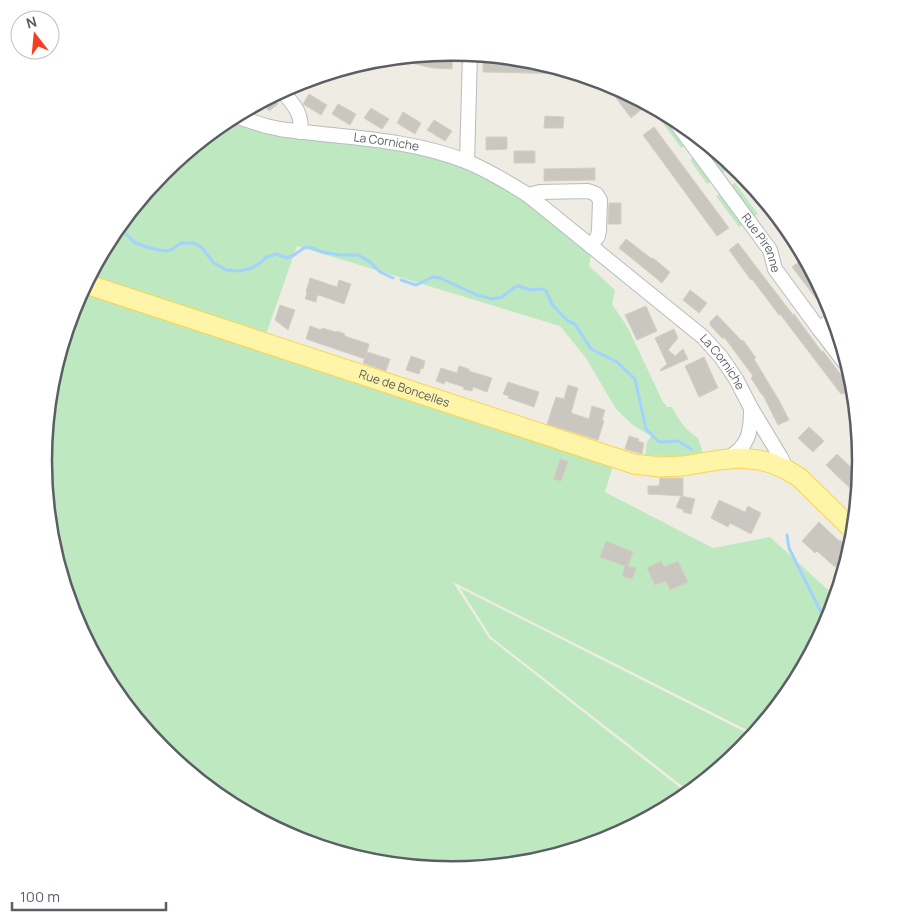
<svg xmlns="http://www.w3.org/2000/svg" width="905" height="922" viewBox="0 0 905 922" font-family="Manrope,sans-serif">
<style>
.green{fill:#bde8c0}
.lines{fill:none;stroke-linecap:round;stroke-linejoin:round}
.stream{stroke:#a3d2ff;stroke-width:3}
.building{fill:#cac7c0;stroke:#d4cfc1}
.minor-casing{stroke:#b8bbc0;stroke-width:16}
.major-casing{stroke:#fbd450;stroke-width:21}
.minor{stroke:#fff;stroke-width:14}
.major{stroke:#fff5a8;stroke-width:19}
.labels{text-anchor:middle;stroke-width:4;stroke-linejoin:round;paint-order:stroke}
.street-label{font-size:12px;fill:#5b5f65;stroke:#fff}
.rim{fill:none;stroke:#5b5f65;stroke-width:2.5}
</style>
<rect width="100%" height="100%" fill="#efede3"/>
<path class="green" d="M662,112L664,113L687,144L681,148L657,115Z
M229,119L239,124C278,130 317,136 356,143C397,149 439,155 477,173C519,194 555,225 591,254L589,266L615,290L612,304L628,328L663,402L667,407H672C679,420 685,430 698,438L703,453L681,457L645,455L647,442L651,436L634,426L616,409L586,358L560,326L297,246L265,337L88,279L113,234L164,172Z
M708,147L726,170L720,175L702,152Z
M696,156L713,180L707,184L690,160Z
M735,183L758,214L752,218L729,187Z
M723,192L745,223L739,227L716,196Z
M83,289L100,296L319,371L614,462L605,492L713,548L770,537L836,597L830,618L792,688L755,734L453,582L489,638L688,794L679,801L609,839L532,862L452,870L372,862L296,839L225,801L163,750L112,688L75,617L52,540L44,461L52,381L75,304Z
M460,588L753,736L741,750L690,792L491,637Z"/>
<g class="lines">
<path class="stream" d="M119,227L134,242L149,248L165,251L171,250L181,243H193L201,247L214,263L226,270L239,271L249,269L259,264L266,257L276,254L287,258L294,255L304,248L309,247L322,252L341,255H358L369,261L380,272L393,278
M401,280L416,285L433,277L440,278L477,295L492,299L502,297L515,287L519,286L530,290L542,289L546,291L552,304L560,313L568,321L575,324L591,349L617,362L635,379L646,429L659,442L678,441L691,449
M787,535L789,548L827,624"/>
</g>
<path class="building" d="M425,55L433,57L453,58L452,69L432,68L395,59V58Z
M483,58L533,60L571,72L570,74L483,72Z
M604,82L632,96L642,109L631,118Z
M309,94L327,105L321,115L303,104Z
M272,96L278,104L269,111L262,102Z
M338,104L356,114L350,125L332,114Z
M371,108L389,119L382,129L364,118Z
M403,112L421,123L415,134L397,123Z
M545,116L564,117L563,128H544Z
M434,120L452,131L445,141L427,130Z
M654,127L729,228L717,236L643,135Z
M486,137H507V149L486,150Z
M514,151H535V163H514Z
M595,168V180L544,181V169Z
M609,203H621V224H608Z
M626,239L652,259L653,258L670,272L662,283L619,248Z
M738,243L793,315L794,314L822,352L823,351L854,392L841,394L780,314L779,315L752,279L751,280L729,250Z
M803,259L812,271L830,305L825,310L792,267Z
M310,278L337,287L339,280L351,284L344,304L319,295L318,296H317L316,302L305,299L307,293L306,292Z
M690,290L707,303L699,313L683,300Z
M280,305L295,310L288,330L275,320Z
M646,306L657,331L637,340L625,315Z
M717,315L742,341L743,340L756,358L754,359L780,402L789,420L778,425L763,395H762L751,378L753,376L724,337L723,339L710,325V322Z
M310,326L321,330L322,328L336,332L337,331L345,334L344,336L369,344L367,352L390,359L386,371L363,363L367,352L365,359L306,339Z
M674,329L678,338L668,350L675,356L683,349L688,359L661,371L660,370L667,364L655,338Z
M411,356L425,361L423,369L421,368L419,374L406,370Z
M704,357L718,388L699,397L685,366Z
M459,366L469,369V371L492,378L487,392L473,387L472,391L463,389L464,387L445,381L444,384L436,381L441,368L457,373Z
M508,382L539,392L534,407L508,398L509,396L503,394Z
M568,385L578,388L571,413L589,419L592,406L605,410L602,420L604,421L598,440L547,424L556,397L564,399Z
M809,427L824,441L813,452L798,438Z
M629,436L639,439L638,441L644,443L642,454L625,449Z
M837,454L860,476L858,496L826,465Z
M560,459L568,461L561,481L554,479Z
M660,478H683V496L648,494V486H659Z
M681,496L695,499L691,514L683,512L684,510L676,507Z
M719,500L745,512L748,506L761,513L751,534L730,523L728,527L711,518Z
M819,522L839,541L840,540L851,550L846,565L841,561L835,567L817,551L815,553L802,541Z
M606,541L633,552L628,566L636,568L632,579L622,576L625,566L600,557Z
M661,561L664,567L678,561L688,582L670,590L666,581L655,585L647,568Z"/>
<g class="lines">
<defs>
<g id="minor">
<path d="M282,91C293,104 303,113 300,132"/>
<path id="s1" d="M235,116L266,126L280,129C343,138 409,138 468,162C489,171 509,183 528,195L703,337L721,357L736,379L751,408L780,456L787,470"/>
<path id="s2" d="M672,117L770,250L775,269L819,329L849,368"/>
<path d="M467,162L470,54"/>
<path d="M528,195L540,192L588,191L596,194L600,200L599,230L598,236L591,246"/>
<path d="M819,329L834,318"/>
<path d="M726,459C749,447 751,432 751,409"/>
<path d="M158,744L166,752"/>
</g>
<g id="major">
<path id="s3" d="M86,284L634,464L660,467L683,466L719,460L740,458L759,460L771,463L787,470L800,478L854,531"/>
</g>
</defs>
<use href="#minor" class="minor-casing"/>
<use href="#major" class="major-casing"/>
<use href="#minor" class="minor"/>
<use href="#major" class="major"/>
</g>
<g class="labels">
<g class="street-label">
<text dy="4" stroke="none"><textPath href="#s1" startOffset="154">La Corniche</textPath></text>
<text dy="4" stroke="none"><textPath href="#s2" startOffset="155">Rue Pirenne</textPath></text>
<text dy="4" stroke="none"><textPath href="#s1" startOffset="564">La Corniche</textPath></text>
<text dy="4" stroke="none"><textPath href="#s3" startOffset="335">Rue de Boncelles</textPath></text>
</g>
</g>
<path d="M0 0H905V922H0ZM52 461a400 400 0 1 1 800 0a400 400 0 1 1-800 0Z" fill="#fff" fill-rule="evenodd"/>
<path class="rim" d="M52 461a400 400 0 1 1 800 0a400 400 0 1 1-800 0Z"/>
<g transform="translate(35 35) rotate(344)"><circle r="24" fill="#ffffff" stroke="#bdbfc1"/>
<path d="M0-4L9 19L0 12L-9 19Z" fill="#f53d22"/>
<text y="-8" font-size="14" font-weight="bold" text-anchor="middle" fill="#5b5f65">N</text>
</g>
<path d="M12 902v8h154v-8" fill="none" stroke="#5b5f65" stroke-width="2.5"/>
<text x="20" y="902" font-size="15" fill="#5b5f65" stroke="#ffffff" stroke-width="4" paint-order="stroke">100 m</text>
</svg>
